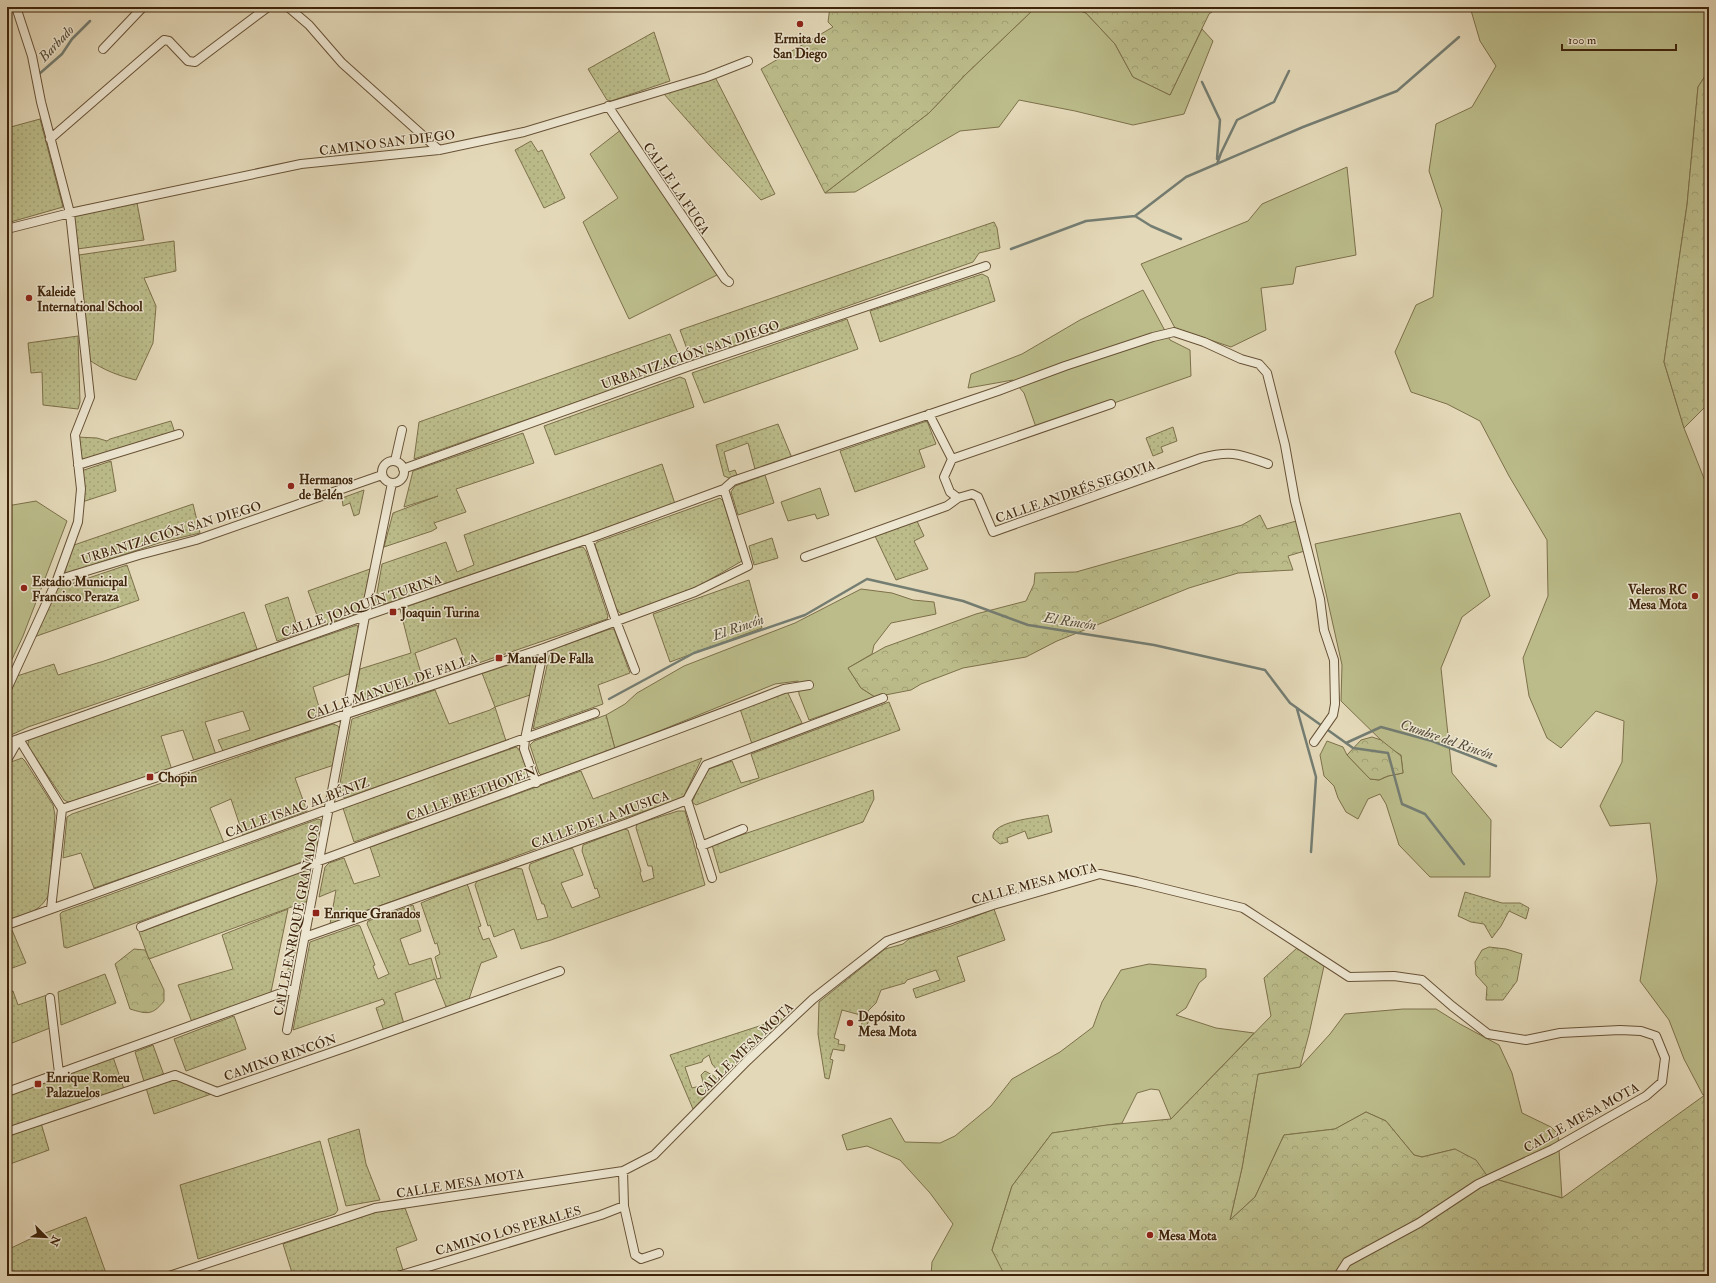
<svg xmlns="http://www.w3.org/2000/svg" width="1716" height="1283" viewBox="0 0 1716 1283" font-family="'IM FELL Double Pica',serif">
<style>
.grass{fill:#bbbc8a;stroke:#7d704a}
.forest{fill:url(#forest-crowns);stroke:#7d704a}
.park{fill:url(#park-dots);stroke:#7d704a}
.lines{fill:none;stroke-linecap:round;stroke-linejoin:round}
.stream{stroke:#747d72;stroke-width:2.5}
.minor-casing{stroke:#685236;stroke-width:10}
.minor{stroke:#ede6d1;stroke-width:8}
.poi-dot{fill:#8f2418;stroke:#ede6d1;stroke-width:1.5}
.labels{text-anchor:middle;stroke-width:3;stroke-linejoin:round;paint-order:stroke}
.poi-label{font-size:13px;font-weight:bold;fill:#3f250b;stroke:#ede6d1;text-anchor:start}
.street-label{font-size:13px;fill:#3f250b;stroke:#ede6d1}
.water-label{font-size:14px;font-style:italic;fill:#554a36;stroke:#ede6d1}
</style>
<defs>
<pattern id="forest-crowns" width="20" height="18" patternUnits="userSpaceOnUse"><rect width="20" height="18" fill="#bbbc8a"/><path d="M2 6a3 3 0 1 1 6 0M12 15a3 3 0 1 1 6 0" fill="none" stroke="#a2a176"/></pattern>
<pattern id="park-dots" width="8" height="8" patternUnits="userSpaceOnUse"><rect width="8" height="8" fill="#bbbc8a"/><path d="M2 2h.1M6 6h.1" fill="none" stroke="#a2a176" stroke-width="1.8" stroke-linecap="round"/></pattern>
</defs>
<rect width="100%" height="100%" fill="#e3d8b8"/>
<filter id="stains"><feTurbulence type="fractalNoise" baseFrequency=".005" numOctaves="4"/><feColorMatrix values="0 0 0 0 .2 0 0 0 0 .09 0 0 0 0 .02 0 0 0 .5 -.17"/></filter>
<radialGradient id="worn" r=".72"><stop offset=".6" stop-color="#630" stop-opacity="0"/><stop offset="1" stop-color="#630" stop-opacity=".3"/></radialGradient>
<path class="grass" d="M1070,7L1086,13L1115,44L1133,77L1170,95L1202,29L1213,41L1184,114L1133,125L1075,111L1019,100L999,127L960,131L855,192L825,193L929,113L965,75L1034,9L1048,10Z
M1470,7H1709V70L1698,87L1687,205L1664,362L1684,428L1709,491V1092L1703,1095L1684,1059L1669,1020L1640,981L1657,880L1650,823L1610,826L1600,806L1622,762L1624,721L1596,711L1561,748L1547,738L1529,696L1523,658L1548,596L1547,540L1509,476L1480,421L1447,404L1411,392L1395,352L1416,305L1433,297L1442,210L1429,171L1436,124L1472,107L1496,66L1480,41Z
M622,129L721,273L629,319L583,222L618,198L590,154Z
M1347,167L1356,255L1296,267L1293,284L1261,288L1266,330L1231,347L1175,328L1141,264L1248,221L1262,204Z
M1143,290L1170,340L1190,350L1191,376L1037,430L1024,393L1013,380L968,388L971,374L1022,354L1080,320Z
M820,488L829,515L817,519L815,514L788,521L781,502Z
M36,501L67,521L23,636L7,670V506Z
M1460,513L1490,596L1462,617L1441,668L1452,773L1491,820L1490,877H1430L1399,845L1386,804L1380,794L1368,799L1358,819L1346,812L1338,798L1334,786L1324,776L1320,755L1327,741L1343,747L1347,755L1370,779L1379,780L1388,776L1403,773L1401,755L1388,747L1341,701L1342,665L1315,544Z
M861,589L892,593L913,600L934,602L936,614L891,623L874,645L872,654L848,668L861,688L875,697L809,720L799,694L798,681L775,684L615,749L606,715L625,704L637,693L684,666L795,623Z
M1149,964L1206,969V977L1199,983L1186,1008L1176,1015L1216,1028L1254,1033L1171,1119L1159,1090L1151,1089L1137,1093L1122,1123L1052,1133L1012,1186L992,1250L1006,1276H931L932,1262L953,1224L930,1193L900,1160L867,1146L847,1150L842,1135L891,1118L905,1142L940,1143L955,1136L991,1106L1012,1079L1060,1052L1093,1027L1102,1002L1121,970Z
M1403,1009H1436L1460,1024L1499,1045L1512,1073L1522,1113L1551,1127L1558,1134L1562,1198L1488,1177L1455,1149L1422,1157L1414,1155L1386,1121L1366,1112L1335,1129L1284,1135L1255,1197L1230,1220L1242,1168L1258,1074L1300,1067L1330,1034L1345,1014Z"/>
<path class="forest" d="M830,7H1219L1209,14L1170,95L1133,77L1115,44L1086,13L1070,7L1048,10L1034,9L965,75L929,113L825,193L761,69L833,27L828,22Z
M1709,70V403L1684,428L1664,362L1687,205L1698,87Z
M1260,515L1267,529L1300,520L1308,550L1288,556L1293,570L1238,573L1189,588L1057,641L1026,657L963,668L921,684L911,690L875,697L861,688L848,668L885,647L976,614L1026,601L1034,584L1035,573L1076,572L1242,525Z
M1372,737L1381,740L1401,756L1403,773L1388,776L1379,780L1370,779L1347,755L1361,740Z
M1489,947L1506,949L1522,954L1517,981L1503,1000H1486L1487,987L1476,975L1475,962L1482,950Z
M1297,948L1324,966L1309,1034L1300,1067L1258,1074L1242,1168L1230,1220L1255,1197L1284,1135L1335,1129L1366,1112L1386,1121L1414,1155L1422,1157L1455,1149L1476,1160L1488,1177L1562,1198L1709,1092V1276H1006L1004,1274L992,1250L1012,1186L1052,1133L1107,1125L1171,1119L1271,1016L1264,978Z
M134,949L145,950L164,990V1001C152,1016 147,1014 130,1009L115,964Z"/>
<path class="park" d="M654,32L670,81L611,101L607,100L588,69Z
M715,77L775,194L761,200L710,146L664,94Z
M40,119L63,207L7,223V128Z
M531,141L538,152L542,150L565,198L544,208L515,150Z
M137,203L144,240L77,249L72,215Z
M994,222L997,228L1000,248L979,253L973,262L694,360H691L680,330L885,259Z
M174,241L176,271L144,278L156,306L153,343L136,380C119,376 103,370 88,359L79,255Z
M982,274L988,277L995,301L880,342L870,311Z
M847,319L858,349L704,403L692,373Z
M670,334L683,365L414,459L419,422Z
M78,336L80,402L78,409L43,405L42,372L31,373L28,343Z
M680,377L685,379L694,407L555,455L544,426Z
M171,421L175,433L80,463L77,437L97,438L107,441L110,439Z
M927,421L936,444L919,450L925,467L855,492L840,451Z
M778,424L792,458L755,469L748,443L724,452L729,472L735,470L737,475L729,478L724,476L716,445Z
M1173,427L1177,441L1161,447L1163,452L1153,456L1146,438Z
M523,433L534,463L456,489L466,512L434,523L437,528L432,531L384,547L393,513L438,496L404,507L413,471Z
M111,461L116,491L82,502L81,471Z
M662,464L675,504L406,597L378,606L375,605L382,564L446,542L457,572L474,565L464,535Z
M765,475L774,503L738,515L731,492L735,486Z
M364,490L359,514L354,516L350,503L343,506L342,498Z
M720,498L723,501L742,561L697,587L624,614L620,613L615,607L596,548L595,545L597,542Z
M193,504L200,533L162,542L65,574V569L74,545Z
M917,521L924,536L914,541L928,569L896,580L875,536Z
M772,538L778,558L754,565L749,546Z
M583,547L586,551L608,616L607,619L467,667L456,638L415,653L424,683L361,704L356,703L354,698L360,669L411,653L400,609L576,548Z
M127,565L139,600L34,637L55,592L59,588Z
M370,569L363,608L360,612L321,626L308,591Z
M749,580L762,628L670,662L653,614Z
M288,597L299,633L277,641L265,605Z
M244,612L257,649L28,727L7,737V695L17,676L54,664L58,675L104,661Z
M357,625L359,630L349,674L313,687L322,717L238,748L223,751L218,740L250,730L243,711L205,722L216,755L194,761L183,730L161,736L172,770L75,801L68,802L64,800L29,748L28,743L29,739L184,684Z
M610,629H614L630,673L598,685L603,704L533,729L550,652L553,649Z
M531,656L536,658L538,662L530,695L495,707L506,741L345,798L338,794L352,719L435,690L449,724L490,710L495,707L482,673Z
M787,691L802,723L752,744L739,706Z
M889,702L900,730L760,780L696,805L692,802L705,774L709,769L732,761L741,783L759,778L751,754Z
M606,715L615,749L541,775L539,773L530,745L534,741Z
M333,724L338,726L340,730L334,765L295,778L307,811L243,835L231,799L210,808L224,843L94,888L81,853L63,858L67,817L72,814Z
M516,747C525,752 531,770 530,779L354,842L343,808Z
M22,758L25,761L53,805L55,815L49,894C40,913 25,914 7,920V769L11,762Z
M702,758L684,796L680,799L555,842L330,924L336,890L319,897L325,867L329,863L344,858L354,884L380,876L370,847L581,771L593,799Z
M873,790L874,799L863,822L720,873L712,845Z
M678,811H685L705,885L551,940L521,949L514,929L494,937L490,925L488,926L475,885L477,881L516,868L522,869L537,920L548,917L544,904H542L529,868L530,864L569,848L573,849L583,875L561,883L572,908L600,897L597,888L595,889L582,851L583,845L624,829L628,830L641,871L640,873L643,882L654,878L652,866H648L636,828L637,824Z
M1048,815L1052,832L1028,839L1025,831L1007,838L1008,842L1000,844L993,838C990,821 1037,818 1048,815Z
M318,819L321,820V830L315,856L294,865L67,948L64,947L60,914L62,912Z
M306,870L312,872L308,901L149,959L139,932Z
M466,884L468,886L481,926L478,927L483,940L489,938L497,957L481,963L468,1002L447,1009L435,979L395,993L404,1024L384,1031L376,1008L385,1004L383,999L293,1030L310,942L358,925L360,926L375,965L373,966L378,979L389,974L367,924L368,921L413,905L421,931L400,939L409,965L431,958L437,979L441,978L435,957L440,954L437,943L435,944L421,903Z
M1465,892L1502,903H1520L1529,908L1526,919L1509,911L1501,926L1492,938L1484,924L1471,922L1458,916Z
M288,909L271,992L267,998L193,1025L178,985L233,969L222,935Z
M994,909L1005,940L957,957L965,981L916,998L913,989L940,980L936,970L907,980L905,983L881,990L876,1003L868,1011V1015L871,1017L863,1032L860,1030L864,1016L842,1010L834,1038L839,1040L838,1044L845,1045L844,1051L833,1049L830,1059L833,1060L829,1079L825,1078L818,1034L819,1002L885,949L903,944L909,939L951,926Z
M302,916L290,978L286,979L299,917Z
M12,930L26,963L7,970V932Z
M105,974L116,1003L61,1025L58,992Z
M13,991L18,1005L47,995L50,1028L7,1045V993Z
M234,1016L246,1049L186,1071L174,1039Z
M784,1018L785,1021L724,1078L712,1064L709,1055L703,1059L702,1062L685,1067L692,1088L704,1085L701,1075L705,1071L714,1076L719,1082L693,1109L670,1055Z
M153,1045L165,1078L175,1075L217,1092L154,1114L135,1052Z
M113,1057L124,1089L7,1129V1095Z
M41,1123L49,1150L7,1165V1135Z
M359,1129L366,1164L380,1200L346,1206L328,1139Z
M320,1141L338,1210L335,1214L198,1259L180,1185Z
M405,1208L417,1240L396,1248L403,1270L382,1276H293L283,1244L377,1211Z
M86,1217L107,1276H16L13,1274L7,1275V1250L30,1239Z"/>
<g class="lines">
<path class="stream" d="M38,75L62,54L72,39L90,21
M1202,82L1220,120L1217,159
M1217,164L1221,153L1237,120L1274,102L1289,71
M1135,216L1151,226L1181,239
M1011,249L1086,221L1135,216L1186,177L1303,127L1397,91L1459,37
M609,699L694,653L805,615L867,579L963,601L1028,625L1154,645L1265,670L1290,703L1353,748L1388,753L1402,804L1425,814L1464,864
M1297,709L1316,777L1311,852
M1346,743L1381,727L1432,741L1496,766"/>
<defs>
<path id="minor" d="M288,7L309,25L342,63L439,150
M103,49L143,7
M608,106L725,279L729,282
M50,139L164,40L169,41L188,61L195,62L268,7
M7,229L70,213L301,164L439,150L524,132L707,77L748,61
M929,414L952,459L944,477L950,492L958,498L972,494L978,497L993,532L1201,458C1232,450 1239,454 1268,464
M952,459L1111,404
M382 472a11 11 0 1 1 22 0a11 11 0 1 1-22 0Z
M395,461L402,430
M78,465L179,434
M403,469L687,367L986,266
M588,539L616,621L635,670
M805,557L947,506L958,498
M57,580L139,555L196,540L382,475
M7,689L57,580L78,522L81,489L75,435L90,397L70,213L41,102L32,56L16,7
M19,739L62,809L51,909
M7,743L365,616L588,539L724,489L733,481L998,391L1065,366L1153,337L1174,332L1204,342L1241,359L1259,364L1267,373L1285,445L1295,501L1320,599L1324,630L1334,660L1335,704L1333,715L1314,742
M7,760L19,739
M536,783L524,749L525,739L544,648
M687,800L712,878
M62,809L544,648L695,592L748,566L724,489
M701,846L743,829
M7,925L595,713
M141,927C355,846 571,771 784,689L809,685
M305,937L628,823L687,800L706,765L883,698
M50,998L59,1073
M287,1030L365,616L392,483
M7,1092L295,988
M7,1132L175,1075L217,1092L347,1047L560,971
M623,1171L624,1206L635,1255L641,1259L659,1253
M169,1276L375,1208L623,1171L654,1155L748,1060L813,999L887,941L993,905L1100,874L1137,882L1243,908L1349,977L1394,976L1422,980L1452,1006L1488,1034L1526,1040L1560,1033L1620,1030L1641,1031L1656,1036L1665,1058L1662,1082L1646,1096L1553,1149L1478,1184L1419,1223L1347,1262L1338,1276
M398,1276L601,1215L624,1206"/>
</defs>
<use href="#minor" class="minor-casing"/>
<use href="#minor" class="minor"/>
</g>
<g class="poi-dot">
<circle cx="800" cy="24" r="4"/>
<circle cx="29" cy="298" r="4"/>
<circle cx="291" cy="486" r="4"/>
<circle cx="24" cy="588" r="4"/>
<circle cx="1695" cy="596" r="4"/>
<rect x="389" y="608" width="8" height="8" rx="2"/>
<rect x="495" y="654" width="8" height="8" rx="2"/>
<rect x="146" y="773" width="8" height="8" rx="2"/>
<rect x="312" y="909" width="8" height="8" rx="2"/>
<circle cx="850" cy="1023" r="4"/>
<rect x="34" y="1080" width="8" height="8" rx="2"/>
<circle cx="1150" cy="1235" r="4"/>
</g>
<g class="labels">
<g class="poi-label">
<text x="800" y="43" text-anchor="middle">Ermita de<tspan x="800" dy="15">San Diego</tspan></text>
<text x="37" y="296">Kaleide<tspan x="37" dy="15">International School</tspan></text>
<text x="299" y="484">Hermanos<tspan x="299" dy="15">de Belén</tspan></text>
<text x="32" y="586">Estadio Municipal<tspan x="32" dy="15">Francisco Peraza</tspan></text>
<text x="1687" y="594" text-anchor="end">Veleros RC<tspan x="1687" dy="15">Mesa Mota</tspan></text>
<text x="401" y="617">Joaquin Turina</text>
<text x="507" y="663">Manuel De Falla</text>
<text x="158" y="782">Chopin</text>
<text x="324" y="918">Enrique Granados</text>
<text x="858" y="1021">Depósito<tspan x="858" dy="15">Mesa Mota</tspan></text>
<text x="46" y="1082">Enrique Romeu<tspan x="46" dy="15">Palazuelos</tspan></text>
<text x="1158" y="1240">Mesa Mota</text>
</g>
<g class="street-label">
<text transform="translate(387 142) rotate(-7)" y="5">CAMINO SAN DIEGO</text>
<text transform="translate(677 188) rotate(56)" y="5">CALLE LA FUGA</text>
<text transform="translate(690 354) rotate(-19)" y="5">URBANIZACIÓN SAN DIEGO</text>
<text transform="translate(1075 491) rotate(-19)" y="5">CALLE ANDRÉS SEGOVIA</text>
<text transform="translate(171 532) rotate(-17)" y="5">URBANIZACIÓN SAN DIEGO</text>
<text transform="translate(361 605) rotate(-19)" y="5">CALLE JOAQUÍN TURINA</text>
<text transform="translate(392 686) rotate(-19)" y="5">CALLE MANUEL DE FALLA</text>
<text transform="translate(471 793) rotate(-20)" y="5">CALLE BEETHOVEN</text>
<text transform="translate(297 807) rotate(-20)" y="5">CALLE ISAAC ALBÉNIZ</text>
<text transform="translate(600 819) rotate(-20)" y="5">CALLE DE LA MUSICA</text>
<text transform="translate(1034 883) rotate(-15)" y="5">CALLE MESA MOTA</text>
<text transform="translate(296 920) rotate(-79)" y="5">CALLE ENRIQUE GRANADOS</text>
<text transform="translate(744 1049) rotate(-44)" y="5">CALLE MESA MOTA</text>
<text transform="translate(280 1057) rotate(-19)" y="5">CAMINO RINCÓN</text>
<text transform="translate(1581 1117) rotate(-29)" y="5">CALLE MESA MOTA</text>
<text transform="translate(460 1183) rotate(-9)" y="5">CALLE MESA MOTA</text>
<text transform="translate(508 1230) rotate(-16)" y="5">CAMINO LOS PERALES</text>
</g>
<g class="water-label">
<text transform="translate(56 43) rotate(-47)" y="5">Barbado</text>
<text transform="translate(1070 621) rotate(9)" y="5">El Rincón</text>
<text transform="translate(738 627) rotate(-19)" y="5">El Rincón</text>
<text transform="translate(1447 739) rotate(19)" y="5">Cumbre del Rincón</text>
</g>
</g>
<rect width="1716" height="1283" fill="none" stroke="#e3d8b8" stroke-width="24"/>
<rect x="8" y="8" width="1700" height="1267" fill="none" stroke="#3f250b" stroke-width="2"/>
<rect x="12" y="12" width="1692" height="1259" fill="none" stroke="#3f250b"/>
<g transform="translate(46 1237) rotate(114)" stroke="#ede6d1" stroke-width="3" paint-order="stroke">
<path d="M0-3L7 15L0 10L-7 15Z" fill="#3f250b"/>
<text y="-6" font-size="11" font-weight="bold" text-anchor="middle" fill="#3f250b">N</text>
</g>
<path d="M1562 44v6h114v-6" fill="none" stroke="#3f250b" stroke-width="2"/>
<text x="1568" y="44" font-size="12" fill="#3f250b" stroke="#ede6d1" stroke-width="3" paint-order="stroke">100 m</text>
<rect width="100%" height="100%" filter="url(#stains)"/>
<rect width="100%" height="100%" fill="url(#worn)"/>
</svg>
